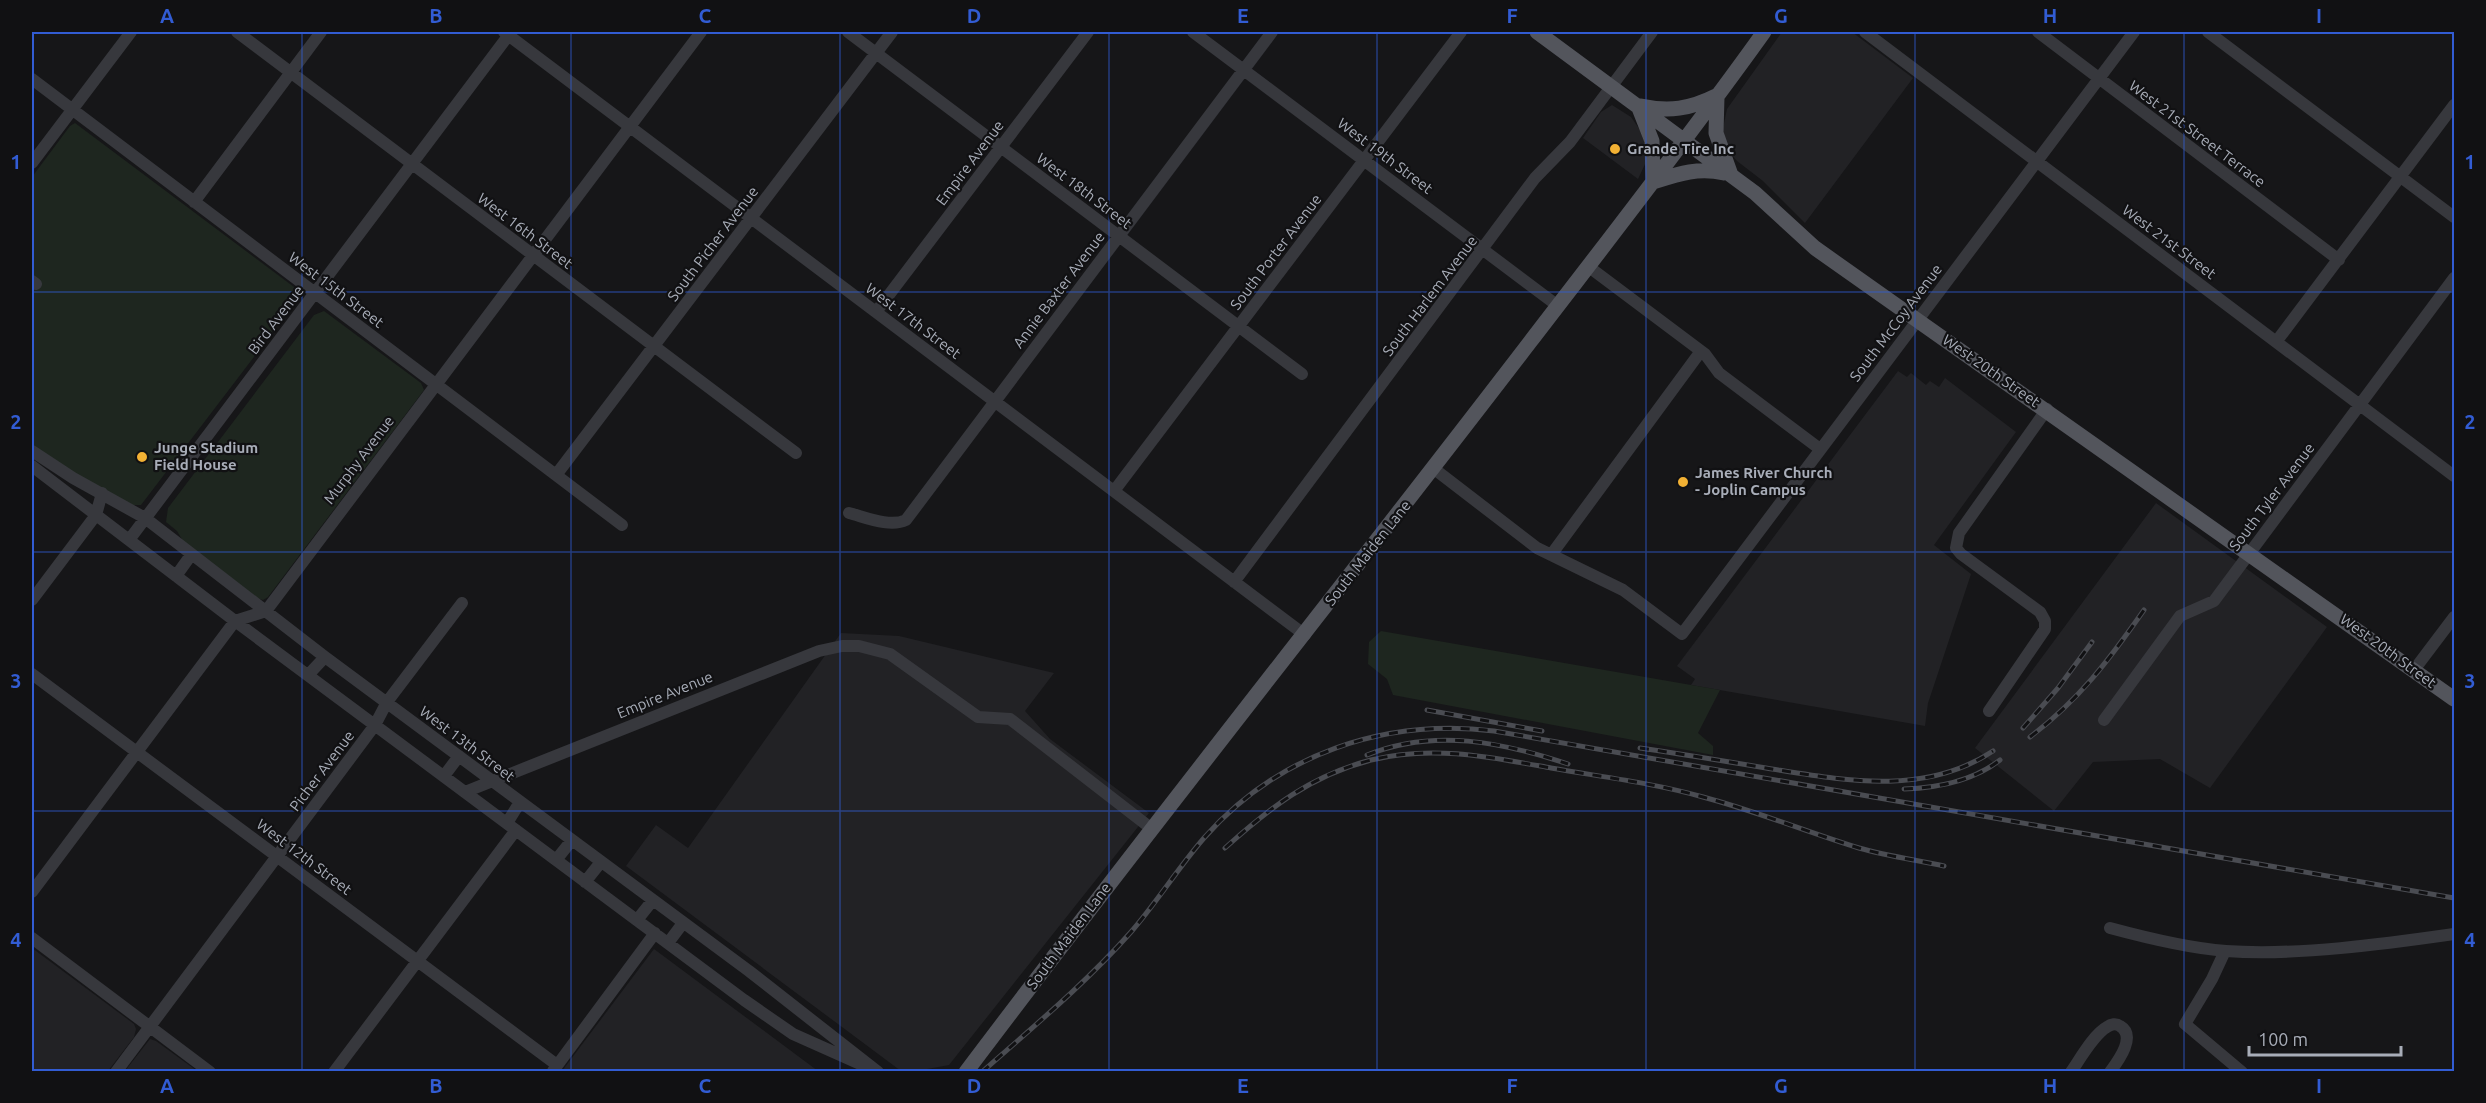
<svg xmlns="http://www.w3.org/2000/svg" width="2486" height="1103" viewBox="0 0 2486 1103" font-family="Ubuntu,sans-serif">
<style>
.built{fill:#222225}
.green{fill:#1e261f}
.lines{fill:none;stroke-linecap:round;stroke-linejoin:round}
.minor{stroke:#37383d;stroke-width:12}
.major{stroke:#53555c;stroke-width:15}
.rail-casing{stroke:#4a4c52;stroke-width:5}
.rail{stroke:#111113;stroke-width:3;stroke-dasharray:9;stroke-linecap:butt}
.grid{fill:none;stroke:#325cd3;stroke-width:1.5;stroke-opacity:0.55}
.poi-dot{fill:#f2b134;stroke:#111113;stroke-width:2}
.labels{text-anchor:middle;stroke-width:4.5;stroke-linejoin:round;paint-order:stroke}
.street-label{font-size:15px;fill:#a8adb8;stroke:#111113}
.poi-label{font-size:15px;font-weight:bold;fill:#a8adb8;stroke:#111113;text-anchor:start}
.neatline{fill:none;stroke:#325cd3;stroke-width:2}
.grid-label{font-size:20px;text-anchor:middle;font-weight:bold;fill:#325cd3}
</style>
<rect width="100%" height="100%" fill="#161618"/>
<path class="built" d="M1782,32H1852L1913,78L1805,223L1763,181L1737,161L1731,154L1722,133L1727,109Z
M1612,105L1631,117L1645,137L1646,162L1638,179L1583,138L1601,112Z
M1898,371L1907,377L1911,373L1926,385L1930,381L1939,387L1945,378L2016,432L1934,545L1971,574L1928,703L1925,726L1691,685L1695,679L1677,666Z
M2156,503L2327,627L2210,788L2160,759L2093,762L2054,811L1975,748Z
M841,633L899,636L1054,673L1025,711L1050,739L1149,813L949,1065L916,1071H901L626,866L656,825L688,848Z
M32,948L134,1024L136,1029L134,1037L108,1071H32Z
M654,949L818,1071H562Z
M150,1039L156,1041L197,1071H125Z"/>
<path class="green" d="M75,123L294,287L297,291L295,303L141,505H133L83,480L32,447V177L70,126Z
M324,311L421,383L424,390L268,597L263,600L257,598L183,541L177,531L166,522L168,508L314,315Z
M1381,631L1720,690L1698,733L1713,746V755L1393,695L1387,679L1368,664L1369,642Z"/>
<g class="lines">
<path class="minor" d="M237,32L796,453
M504,32L1305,635
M848,32L1302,374
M1193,32L1558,306
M1865,32L2454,476
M2038,32L2339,260
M2208,32L2454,217
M32,79L622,525
M32,163L131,32
M194,202L321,32
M1589,267L1705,354L1719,373L1820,449
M32,281L36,284
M876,312L1088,32
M2276,342L2454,105
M32,451L73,478L145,518L325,657L749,971L878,1072
M32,466L235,621L744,1000L793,1034L867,1067
M1433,468L1537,548L1623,590L1682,634L2134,32
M556,475L892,32
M1114,491L1461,32
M849,513C865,517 890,528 906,520L1272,32
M129,540L511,32
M1551,555L1701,351
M176,576L191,555
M1234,582L1535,178L1570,142L1652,32
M32,600L96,515L102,493
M2414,670L2454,617
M32,674L557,1065
M309,674L325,657
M1989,711L2045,629V621L2040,612L1961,554L1956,548L1959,533L2047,409
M2104,720L2180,616L2214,601L2454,278
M444,776L459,756
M465,792L819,651L842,646H859L890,654L978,717L1010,719L1152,829
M507,823L520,802
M556,860L572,840
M585,882L601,862
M32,892L235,621L266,611L701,32
M637,920L653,900
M2110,928C2147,938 2187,948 2226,951C2297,956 2384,944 2454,934
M32,938L210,1072
M668,943L683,923
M2225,951L2212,979L2185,1024L2242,1072
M553,1071L655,933
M116,1072L375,725L387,702L462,603
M334,1072L516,830
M2071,1072C2080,1059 2094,1034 2107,1027C2111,1024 2116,1023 2120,1026C2137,1036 2118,1061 2110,1072"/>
<path class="major" d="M1537,32L1755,193L1815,248L2454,699
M1717,97L1716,133L1731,175
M1641,106C1669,112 1690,109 1716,96
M1639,108L1652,141L1653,182C1678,174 1698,167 1724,173
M966,1072C1151,826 1343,586 1530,342C1609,239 1689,137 1764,32"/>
<defs>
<path id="rail" d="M1427,710L1542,731
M2023,728L2058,688L2092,642
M2030,737C2079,700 2109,660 2144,610
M1640,748C1682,754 1724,761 1766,768C1842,780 1924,797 1993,751
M1367,755C1434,728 1502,742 1568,764
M1904,789C1937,788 1973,781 2000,760
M1225,848C1271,807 1310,776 1371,760C1433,745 1490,757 1551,768C1602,777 1654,783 1703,797C1756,811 1807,832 1859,848C1887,856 1916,860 1944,866
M982,1072C1033,1027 1086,983 1131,932C1157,902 1178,868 1204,838C1278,754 1384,718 1494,731L2454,898"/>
</defs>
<use href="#rail" class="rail-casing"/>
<use href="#rail" class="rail"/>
</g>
<path class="grid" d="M302,32V1072M571,32V1072M840,32V1072M1109,32V1072M1377,32V1072M1646,32V1072M1915,32V1072M2184,32V1072M32,292H2454M32,552H2454M32,811H2454"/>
<g class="poi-dot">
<circle cx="1615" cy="149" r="6"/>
<circle cx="142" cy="457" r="6"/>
<circle cx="1683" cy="482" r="6"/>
</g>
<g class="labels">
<g class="street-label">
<text transform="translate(2197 134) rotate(37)" y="5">West 21st Street Terrace</text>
<text transform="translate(1385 156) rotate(37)" y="5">West 19th Street</text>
<text transform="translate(970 163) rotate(-53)" y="5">Empire Avenue</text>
<text transform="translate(1084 191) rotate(37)" y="5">West 18th Street</text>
<text transform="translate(525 231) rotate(37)" y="5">West 16th Street</text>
<text transform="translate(2169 242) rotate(37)" y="5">West 21st Street</text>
<text transform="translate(713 244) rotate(-53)" y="5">South Picher Avenue</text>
<text transform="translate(1276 252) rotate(-53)" y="5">South Porter Avenue</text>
<text transform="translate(336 290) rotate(37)" y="5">West 15th Street</text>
<text transform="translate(1059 290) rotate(-53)" y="5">Annie Baxter Avenue</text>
<text transform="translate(1430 296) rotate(-53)" y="5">South Harlem Avenue</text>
<text transform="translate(276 320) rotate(-53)" y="5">Bird Avenue</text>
<text transform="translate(913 321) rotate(37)" y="5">West 17th Street</text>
<text transform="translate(1896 323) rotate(-53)" y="5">South McCoy Avenue</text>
<text transform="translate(1991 371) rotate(35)" y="5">West 20th Street</text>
<text transform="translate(359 460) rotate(-53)" y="5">Murphy Avenue</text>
<text transform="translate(2272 497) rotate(-53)" y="5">South Tyler Avenue</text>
<text transform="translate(1368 553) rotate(-52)" y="5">South Maiden Lane</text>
<text transform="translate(2388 651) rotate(36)" y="5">West 20th Street</text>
<text transform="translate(665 695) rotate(-22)" y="5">Empire Avenue</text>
<text transform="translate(467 744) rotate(37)" y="5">West 13th Street</text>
<text transform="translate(322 771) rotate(-53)" y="5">Picher Avenue</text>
<text transform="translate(304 857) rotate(37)" y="5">West 12th Street</text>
<text transform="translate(1069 936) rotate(-53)" y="5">South Maiden Lane</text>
</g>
<g class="poi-label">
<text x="1627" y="154">Grande Tire Inc</text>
<text x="154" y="453">Junge Stadium<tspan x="154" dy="17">Field House</tspan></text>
<text x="1695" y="478">James River Church<tspan x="1695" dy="17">- Joplin Campus</tspan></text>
</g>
</g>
<rect width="2486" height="1103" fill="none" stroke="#111113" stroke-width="66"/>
<path d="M2249 1046v9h152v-9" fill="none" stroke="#a8adb8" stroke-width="3"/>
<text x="2258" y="1046" font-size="18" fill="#a8adb8" stroke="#111113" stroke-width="4.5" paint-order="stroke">100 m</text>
<rect x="33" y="33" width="2420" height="1037" class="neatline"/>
<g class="grid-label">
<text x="167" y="23">A</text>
<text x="436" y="23">B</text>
<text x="705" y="23">C</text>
<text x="974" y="23">D</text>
<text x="1243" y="23">E</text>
<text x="1512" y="23">F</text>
<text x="1781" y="23">G</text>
<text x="2050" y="23">H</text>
<text x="2319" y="23">I</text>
<text x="16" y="169">1</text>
<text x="2470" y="169">1</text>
<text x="16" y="429">2</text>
<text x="2470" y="429">2</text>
<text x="16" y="688">3</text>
<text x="2470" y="688">3</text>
<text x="16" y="947">4</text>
<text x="2470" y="947">4</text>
<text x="167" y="1093">A</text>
<text x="436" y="1093">B</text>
<text x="705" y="1093">C</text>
<text x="974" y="1093">D</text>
<text x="1243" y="1093">E</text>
<text x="1512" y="1093">F</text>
<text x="1781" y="1093">G</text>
<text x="2050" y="1093">H</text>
<text x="2319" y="1093">I</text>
</g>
</svg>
